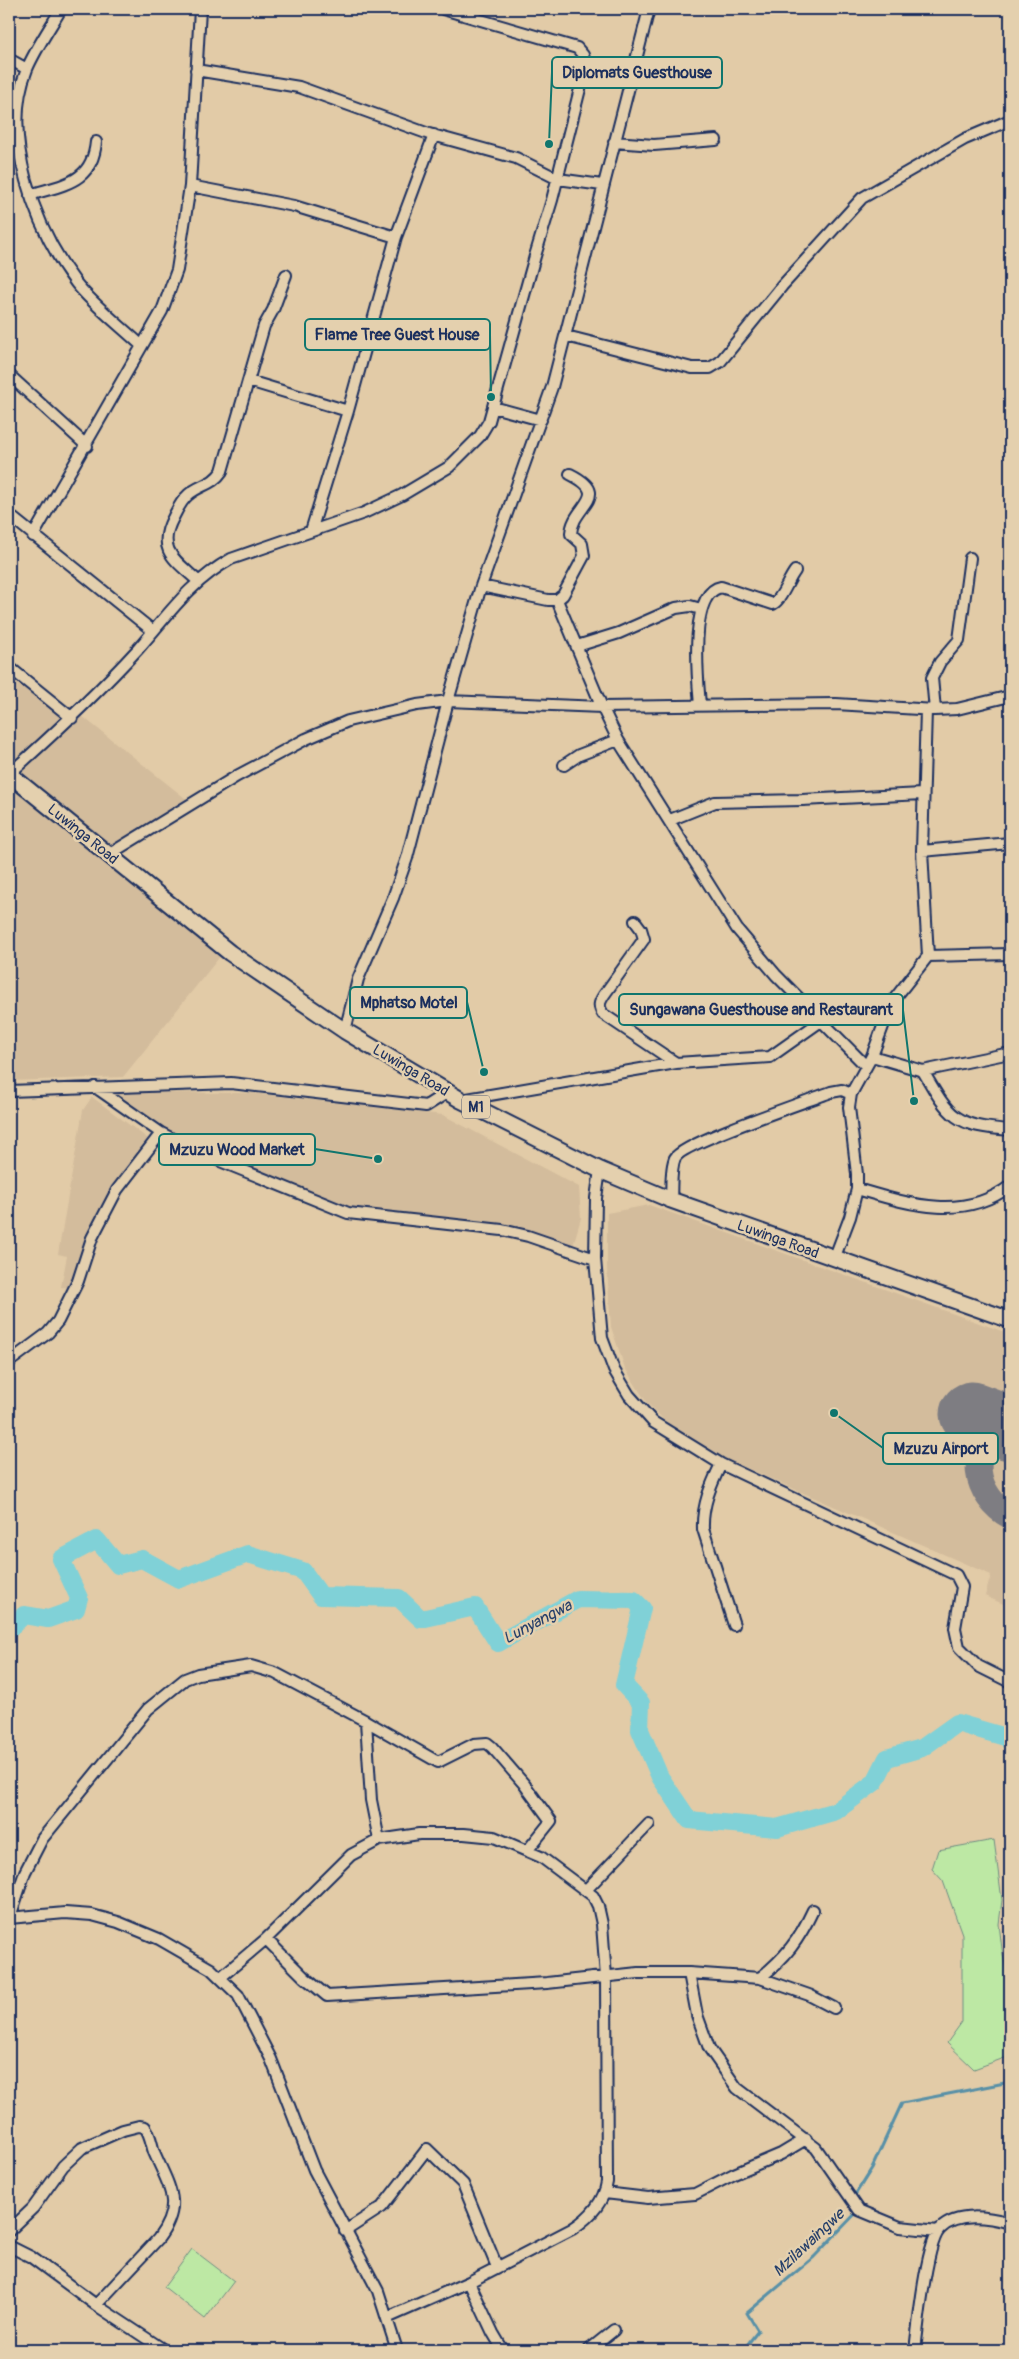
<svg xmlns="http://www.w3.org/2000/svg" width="1019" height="2359" viewBox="0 0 1019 2359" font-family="Pangolin,sans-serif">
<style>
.built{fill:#d3bc9c}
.green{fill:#bde8a4;stroke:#6c8c81}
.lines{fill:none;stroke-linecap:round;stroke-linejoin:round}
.stream{stroke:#5890a7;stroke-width:3}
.river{stroke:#80d1d7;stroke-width:18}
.taxiway{stroke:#7e7d82;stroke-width:26}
.runway{stroke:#7e7d82;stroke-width:65}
.minor-casing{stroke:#1b2f5e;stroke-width:14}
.highway-casing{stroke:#1b2f5e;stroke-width:19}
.minor{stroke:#e4d0ae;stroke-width:10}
.highway{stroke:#e4d0ae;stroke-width:15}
.labels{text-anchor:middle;stroke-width:5;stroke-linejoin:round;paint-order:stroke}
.shield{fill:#e4d0ae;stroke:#575f76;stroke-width:1}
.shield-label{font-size:14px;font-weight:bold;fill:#1b2f5e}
.street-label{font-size:15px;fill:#1b2f5e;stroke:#e4d0ae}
.water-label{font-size:16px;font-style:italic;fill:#253f6a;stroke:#e4d0ae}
.leader{fill:none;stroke:#0f766e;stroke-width:2}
.callout-dot{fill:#0f766e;stroke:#e4d0ae;stroke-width:2}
.callout{fill:#e4d0ae;stroke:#0f766e;stroke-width:2}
.callout-label{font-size:16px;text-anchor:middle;font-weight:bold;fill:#1b2f5e}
</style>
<rect width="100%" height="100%" fill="#e2cba7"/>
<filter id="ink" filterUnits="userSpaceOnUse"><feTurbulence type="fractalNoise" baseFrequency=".02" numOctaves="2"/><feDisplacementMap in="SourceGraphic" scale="10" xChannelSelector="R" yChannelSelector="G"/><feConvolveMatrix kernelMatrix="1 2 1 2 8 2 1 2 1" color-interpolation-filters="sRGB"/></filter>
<g filter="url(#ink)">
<path class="built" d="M9,658L190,802L105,861L222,954L123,1077L9,1081Z
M112,1092L251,1093L443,1115L579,1187L581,1218L572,1249L514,1227L350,1210L177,1136Z
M92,1097L151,1141L124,1173L98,1218L74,1288L61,1287L67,1256L58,1254L83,1110Z
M649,1205L1010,1334V1607L985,1596L991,1575L710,1452L667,1423L647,1403L625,1368L611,1327L607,1268V1213Z"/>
<path class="green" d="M994,1840L1002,1900L999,1924L1002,1949L1010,1992V2056L974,2069L947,2043L962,2022V1934L943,1881L932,1869L938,1850Z
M192,2249L234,2281L205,2319L164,2287Z"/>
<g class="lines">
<path class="stream" d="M856,2199L855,2195L872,2168L902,2103L1010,2082
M743,2350L758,2331L747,2313L814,2257L858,2211"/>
<path class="river" d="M9,1629L24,1615L48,1619L76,1609L79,1598L61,1559L97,1540L118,1565L142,1559L179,1579L248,1554L303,1571L321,1596L399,1598L421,1619L475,1607L498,1643L578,1599L634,1600L642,1608L624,1685L641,1703L640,1730L660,1777L689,1820L777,1828L836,1811L875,1782L887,1758L922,1748L957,1723L1009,1738L1010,1742"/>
<path class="taxiway" d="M1010,1434C961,1444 976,1498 1010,1516"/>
<path class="runway" d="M972,1414L1010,1428"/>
<defs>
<path id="minor" d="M61,9C50,28 36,48 27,69C0,136 35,228 76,283C92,304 122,327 142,346
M9,59L27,69
M196,70L299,87L429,134L516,158L558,179L602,185
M614,142L654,145L716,140
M190,186L294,206L396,237
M30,195C64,184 92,183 96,142
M566,336L692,368H710L720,362L782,286L862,198L965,139L1010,120
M9,375L87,446
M249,381L348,411
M493,407L541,420
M9,515L153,631
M311,531L348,411L396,237L434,135
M33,536L162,311L177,270L190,186L200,9
M198,581C175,560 156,550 173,518C177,510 181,501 188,495C200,484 212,486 222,471L264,326L273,310L286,275
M481,586L548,600H557L563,595L584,556L582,544L571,534C572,505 614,496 570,474
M557,600L602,707L618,740L737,929L776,975L866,1066
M577,646L619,633L676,608L690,606L701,609
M9,667L72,718
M700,705C698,681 688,593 721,587L773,604C782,599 788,580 795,571
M926,710L922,851L928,956
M935,710L932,678L940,662L959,640L970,558
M564,765L579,755L618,740
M9,774C54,734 98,693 138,649C169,614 190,582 231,559L364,513L402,495L449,467L480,436L489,421L535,256L552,200L586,65L583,55L577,48L443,9
M670,820L715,802L802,800L922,794
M922,851L1010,843
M108,855L237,776L306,739L348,721L417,705L448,701L602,707L836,704L935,710L957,709L1010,696
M635,921L641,929L644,939L604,995C599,1003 598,1006 603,1014L676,1063
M345,1031L358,979L393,898L407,858L448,701L481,586L552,387L649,9
M872,1056L923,1071L1010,1053
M923,1071C950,1118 955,1126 1010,1130
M95,1087L161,1133L198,1152L348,1213L502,1230L528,1236L595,1259
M9,1091L231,1083L426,1106L448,1092
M461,1100L676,1063L770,1057L821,1021
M600,1170L596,1198L595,1259L602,1338L614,1370L629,1395L653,1422L721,1464L956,1575L962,1587L955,1628L959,1647L978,1666L1010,1682
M857,1189C908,1204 963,1222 1010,1186
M671,1200C672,1188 670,1169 675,1158C682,1143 808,1101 831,1092L842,1090L851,1094
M834,1259L850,1217L857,1189V1174L849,1107L851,1094L872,1056L892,1002L928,956L1010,954
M9,1362L48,1333L58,1321L78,1281L92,1238L117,1190L161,1133
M721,1464C711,1485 702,1505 703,1529L734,1625
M366,1721L438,1762L474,1744L487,1743L492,1747L524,1784L551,1821L527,1851
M586,1890L649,1824
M10,1917L25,1872L42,1839L148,1709L185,1679L198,1674L251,1666L275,1673L366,1721L371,1800L379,1840
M9,1918L65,1913L92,1915L118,1922L159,1939L211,1969L238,1995L271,2059L314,2170L378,2291L397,2350
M266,1939L304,1977L327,1996L547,1983L638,1973H689L760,1978L809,1995L834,2008
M689,1973L697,2015L709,2048L737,2088L816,2148L859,2210L900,2227L938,2231
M221,1977L266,1939L351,1855L379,1840L419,1834H464L494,1837L541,1857L593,1896L598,1906L602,1924L606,1977L607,2182C604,2202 589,2218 572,2229L469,2282L387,2318
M760,1978C786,1957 799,1940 813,1910
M605,2193L648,2198L695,2194L734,2174L781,2154L806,2139
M9,2231L33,2208L63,2166L82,2148L123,2130L139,2126L145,2127C151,2136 151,2143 154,2152C169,2187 184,2204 158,2239L96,2305
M345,2231L382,2207L427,2149L463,2184L497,2267
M9,2246L31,2257L96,2305L164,2350
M469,2282L493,2333L503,2350
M589,2350L614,2330
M915,2350C918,2327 926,2243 940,2229C957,2212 989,2217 1010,2223"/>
<path id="highway" d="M9,774L230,953L345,1031L461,1100L600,1170L671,1200L1010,1320"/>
</defs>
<use href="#minor" class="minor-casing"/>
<use href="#highway" class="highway-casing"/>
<use href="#minor" class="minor"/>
<use href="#highway" class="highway"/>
</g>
</g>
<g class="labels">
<rect class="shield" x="462" y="1095.5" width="28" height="23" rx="4"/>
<g class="shield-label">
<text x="476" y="1112">M1</text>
</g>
<g class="street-label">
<text transform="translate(83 834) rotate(39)" y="5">Luwinga Road</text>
<text transform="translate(411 1070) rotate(31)" y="5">Luwinga Road</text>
<text transform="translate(778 1239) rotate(20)" y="5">Luwinga Road</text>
</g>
<g class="water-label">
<text transform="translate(537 1621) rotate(-28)" y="6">Lunyangwa</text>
<text transform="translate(808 2242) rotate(-43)" y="6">Mzilawaingwe</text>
</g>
</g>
<path class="leader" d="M549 144L552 72M491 397L490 335M484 1072L467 1002M914 1101L903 1010M378 1159L315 1149M834 1413L883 1448"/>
<g class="callout-dot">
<circle cx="549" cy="144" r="5"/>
<circle cx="491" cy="397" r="5"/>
<circle cx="484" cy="1072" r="5"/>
<circle cx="914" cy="1101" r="5"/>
<circle cx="378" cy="1159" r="5"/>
<circle cx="834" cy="1413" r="5"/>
</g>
<g class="callout">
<rect x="552" y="57" width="170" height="31" rx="5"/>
<rect x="305" y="319" width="185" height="31" rx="5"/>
<rect x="350" y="987" width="117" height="31" rx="5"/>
<rect x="619" y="994" width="284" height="31" rx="5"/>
<rect x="159" y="1134" width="156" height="31" rx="5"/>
<rect x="883" y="1433" width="115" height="31" rx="5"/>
</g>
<g class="callout-label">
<text x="637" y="78">Diplomats Guesthouse</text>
<text x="397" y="340">Flame Tree Guest House</text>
<text x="409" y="1008">Mphatso Motel</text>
<text x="761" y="1015">Sungawana Guesthouse and Restaurant</text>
<text x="237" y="1155">Mzuzu Wood Market</text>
<text x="941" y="1454">Mzuzu Airport</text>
</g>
<rect width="1019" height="2359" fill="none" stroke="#e4d0ae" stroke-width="30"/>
<rect x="15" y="15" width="989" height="2329" fill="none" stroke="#1b2f5e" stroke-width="2" filter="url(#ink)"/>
</svg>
